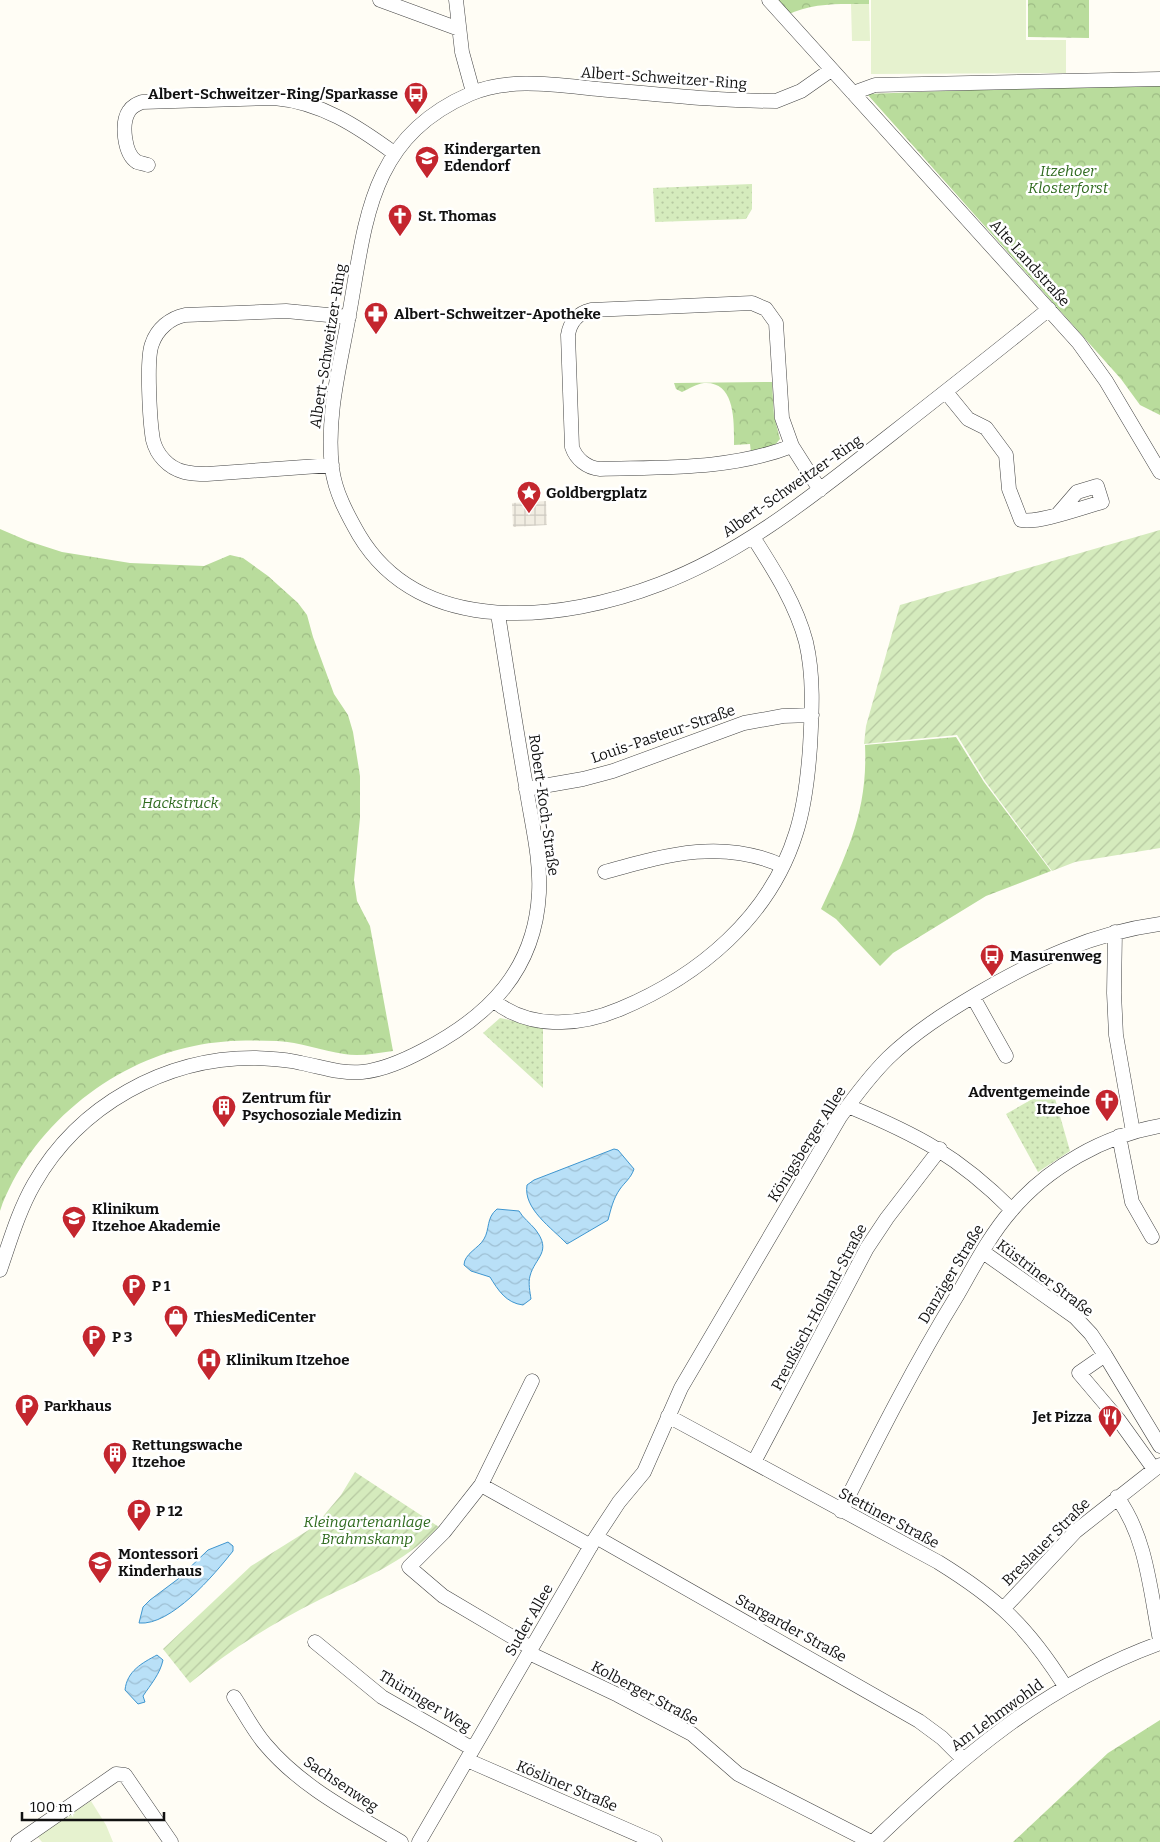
<svg xmlns="http://www.w3.org/2000/svg" width="1160" height="1842" viewBox="0 0 1160 1842" font-family="Bitter,serif">
<style>
.forest{fill:url(#forest-crowns)}
.park{fill:url(#park-dots)}
.garden{fill:url(#garden-furrows)}
.pitch{fill:#e6f2cf}
.plaza{fill:url(#plaza-grid)}
.water{fill:url(#water-waves);stroke:#3f96cf}
.lines{fill:none;stroke-linecap:round;stroke-linejoin:round}
.minor-casing{stroke:#444;stroke-width:15}
.minor{stroke:#fff;stroke-width:14}
.labels{text-anchor:middle;stroke-width:5;stroke-linejoin:round;paint-order:stroke}
.street-label{font-size:15px;fill:#111;stroke:#fff}
.poi-label{font-size:15px;font-weight:bold;fill:#111;stroke:#fff;text-anchor:start}
.park-label{font-size:15px;font-style:italic;fill:#2f6b1f;stroke:#fff}
</style>
<defs>
<pattern id="forest-crowns" width="20" height="18" patternUnits="userSpaceOnUse" patternTransform="scale(1.25)"><rect width="20" height="18" fill="#b9dc9c"/><path d="M2 6a3 3 0 1 1 6 0M12 15a3 3 0 1 1 6 0" fill="none" stroke="#9ebc85"/></pattern>
<pattern id="park-dots" width="8" height="8" patternUnits="userSpaceOnUse" patternTransform="scale(1.25)"><rect width="8" height="8" fill="#d5ebbd"/><path d="M2 2h.1M6 6h.1" fill="none" stroke="#b6c8a1" stroke-width="1.8" stroke-linecap="round"/></pattern>
<pattern id="garden-furrows" width="10" height="10" patternUnits="userSpaceOnUse" patternTransform="scale(1.25)"><rect width="10" height="10" fill="#d5ebbd"/><path d="M-1 1l2-2M0 10L10 0M9 11l2-2" fill="none" stroke="#b6c8a1"/></pattern>
<pattern id="plaza-grid" width="8" height="8" patternUnits="userSpaceOnUse" patternTransform="scale(1.25)"><rect width="8" height="8" fill="#f1ede2"/><path d="M0 4h8M4 0v8" fill="none" stroke="#cecac1"/></pattern>
<pattern id="water-waves" width="16" height="10" patternUnits="userSpaceOnUse" patternTransform="scale(1.25)"><rect width="16" height="10" fill="#b9e0f7"/><path d="M0 5q4-4 8 0t8 0" fill="none" stroke="#9ebfd3"/></pattern>
</defs>
<rect width="100%" height="100%" fill="#fffdf5"/>
<path class="forest" d="M776,0H869V4C841,4 813,2 787,15Z
M1028,0H1089V38L1028,37Z
M1160,83V415L1140,405L1121,379L867,94Z
M772,382L774,416L780,439L774,446L751,453L750,444L734,445C734,423 736,381 704,383C696,384 689,389 682,392L676,389L674,383Z
M0,529L28,541L62,552L130,563L204,566L230,555L243,558L268,576L298,603L307,615L313,637L334,694L348,715L353,732L360,776V818L354,880L357,901L370,926L393,1051C377,1053 360,1057 344,1054C322,1051 300,1042 277,1041C250,1040 221,1040 194,1046C109,1063 29,1129 0,1211Z
M956,737L984,782L1051,871L986,896L893,953L880,966L836,919L821,909C848,852 868,810 865,745Z
M1160,1720V1842H1013L1108,1753Z"/>
<path class="park" d="M752,184V209L746,219L655,222L653,188Z
M500,1018L543,1027V1088L483,1033Z
M1052,1088L1070,1151L1038,1172L1006,1114Z"/>
<path class="garden" d="M1160,530V848L1075,862L1052,871L985,781L957,735L864,744L866,726L900,605Z
M355,1472L439,1527C400,1565 366,1577 319,1600C273,1623 229,1650 190,1683L163,1649L251,1566L315,1526L341,1495Z"/>
<path class="pitch" d="M871,0H1026V40H1066V73L871,74Z
M851,4H869L870,41H852Z
M91,1801L106,1825L113,1842H42L36,1835Z"/>
<path class="plaza" d="M546,501L547,525L513,527L512,503Z"/>
<path class="water" d="M614,1149L618,1150L634,1169C631,1178 625,1182 620,1189C613,1199 611,1209 608,1220L567,1244C552,1228 523,1209 527,1185L534,1180Z
M497,1209L519,1211C523,1218 530,1223 535,1229C553,1252 535,1257 530,1276C528,1283 530,1292 531,1299L523,1305C506,1303 498,1290 490,1277L471,1271L464,1265C464,1254 479,1248 484,1239C490,1229 486,1218 497,1209Z
M228,1542L233,1546V1551C214,1575 171,1626 139,1623L143,1607L150,1600L178,1579L208,1550Z
M157,1655L163,1660C160,1674 151,1684 143,1696L145,1702L138,1704L125,1690C127,1671 142,1663 157,1655Z"/>
<g class="lines">
<defs>
<path id="minor" d="M380,0L459,29
M456,0L462,52L473,92
M769,0L1078,342L1106,381L1160,472
M831,70L801,91L776,101C716,101 657,94 598,89C557,85 508,77 470,94C369,138 366,220 349,315C340,366 326,416 332,468C335,492 347,514 359,535C421,639 564,621 660,584C739,554 806,501 871,450C931,403 990,357 1049,309
M853,93L875,85L1160,79
M148,165C145,164 140,163 137,162C124,154 121,123 129,111C132,106 137,104 142,102L274,98C321,102 357,126 394,153
M946,392L968,419L986,428L1006,455L1009,489L1021,520C1037,524 1084,507 1102,502L1097,486L1077,492L1058,514
M792,446C731,470 664,467 600,469C587,468 576,459 572,447L568,335C570,322 578,313 591,310L752,303L766,309L776,323L782,418L792,446L820,490
M332,465L207,474C191,474 176,473 164,460C159,455 155,448 153,440C150,423 146,359 152,344C157,329 170,318 185,315L286,311L349,317
M526,789L583,779L613,771L744,723L783,716L812,715
M605,872C666,855 722,838 783,866
M1115,932L1114,993L1116,1035L1133,1132
M973,997L1006,1056
M494,1001C530,1030 580,1026 620,1009C699,976 770,917 796,833C805,805 808,776 810,747C812,712 814,676 806,642C796,604 774,570 753,537
M848,1106C918,1135 958,1156 1012,1210
M1119,1136L1132,1202L1152,1237
M983,1252L1075,1317L1091,1334L1105,1355
M0,1270C10,1241 19,1210 34,1184C79,1105 166,1057 256,1058C271,1059 286,1059 301,1063C322,1067 341,1074 362,1072C384,1070 405,1060 424,1050C489,1016 535,970 539,893C541,857 531,821 526,786C516,729 507,671 498,614
M668,1416L938,1562C998,1599 1027,1626 1065,1686
M754,1462L867,1248L887,1218L940,1149
M1154,1469L1118,1419L1079,1373L1105,1355L1160,1446
M481,1485L591,1546
M1117,1497C1147,1538 1150,1591 1160,1640
M841,1511C878,1437 915,1364 958,1294C974,1266 990,1235 1011,1211C1048,1167 1104,1136 1160,1126
M596,1537L919,1721L942,1738L963,1759
M1004,1608L1076,1531L1160,1465
M315,1642L382,1697L473,1749
M531,1648L443,1596L409,1567L444,1532L481,1485L532,1381
M529,1653L618,1695L692,1734L738,1774L871,1842
M234,1697C244,1712 253,1730 265,1744C302,1788 353,1813 401,1842
M467,1760L655,1842
M18,1842L116,1774L125,1775L171,1842
M419,1842L596,1537L619,1502L644,1472L681,1388L840,1117C855,1096 870,1076 888,1058C915,1032 945,1013 977,994C1035,960 1093,933 1160,924
M873,1842C960,1758 1044,1685 1160,1643"/>
</defs>
<use href="#minor" class="minor-casing"/>
<use href="#minor" class="minor"/>
</g>
<defs>
<symbol id="bus-pin" viewBox="-11 -11 22 30"><path d="M0 17L-7.5 6A9.5 9.5 0 1 1 7.5 6Z" fill="#c4262e" stroke="#fff"/><path d="M-5-6H5V4H4V6H2V4H-2V6H-4V4H-5ZM-3.5-4V0h7V-4ZM-3.5 1.2v1.5H-2V1.2ZM2 1.2v1.5H3.5V1.2Z" fill="#fff"/></symbol>
<symbol id="school-pin" viewBox="-11 -11 22 30"><path d="M0 17L-7.5 6A9.5 9.5 0 1 1 7.5 6Z" fill="#c4262e" stroke="#fff"/><path d="M0-5L7-2L0 1L-7-2ZM-4 1L0 2.5L4 1V4Q0 6-4 4Z" fill="#fff"/></symbol>
<symbol id="church-pin" viewBox="-11 -11 22 30"><path d="M0 17L-7.5 6A9.5 9.5 0 1 1 7.5 6Z" fill="#c4262e" stroke="#fff"/><path d="M-1.2-6h2.4v3.5h3.3v2.4h-3.3V6h-2.4V-.1h-3.3v-2.4h3.3Z" fill="#fff"/></symbol>
<symbol id="pharmacy-pin" viewBox="-11 -11 22 30"><path d="M0 17L-7.5 6A9.5 9.5 0 1 1 7.5 6Z" fill="#c4262e" stroke="#fff"/><path d="M-2-6h4v4h4v4h-4v4h-4v-4h-4v-4h4Z" fill="#fff"/></symbol>
<symbol id="sight-pin" viewBox="-11 -11 22 30"><path d="M0 17L-7.5 6A9.5 9.5 0 1 1 7.5 6Z" fill="#c4262e" stroke="#fff"/><path d="M0-6L1.8-2.2L6-1.7L2.9 1.2L3.7 5.4L0 3.3L-3.7 5.4L-2.9 1.2L-6-1.7L-1.8-2.2Z" fill="#fff"/></symbol>
<symbol id="building-pin" viewBox="-11 -11 22 30"><path d="M0 17L-7.5 6A9.5 9.5 0 1 1 7.5 6Z" fill="#c4262e" stroke="#fff"/><path d="M-4-6H4V6H1V3H-1V6H-4ZM-2.5-4.3h1.7v1.8h-1.7ZM.8-4.3h1.7v1.8H.8ZM-2.5-1h1.7V.8h-1.7ZM.8-1h1.7V.8H.8Z" fill="#fff"/></symbol>
<symbol id="parking-pin" viewBox="-11 -11 22 30"><path d="M0 17L-7.5 6A9.5 9.5 0 1 1 7.5 6Z" fill="#c4262e" stroke="#fff"/><path d="M-3.5-5.5H1a3.5 3.5 0 0 1 0 7H-1V5.5H-3.5ZM-1-3.4V-.6H.8a1.4 1.4 0 0 0 0-2.8Z" fill="#fff"/></symbol>
<symbol id="shop-pin" viewBox="-11 -11 22 30"><path d="M0 17L-7.5 6A9.5 9.5 0 1 1 7.5 6Z" fill="#c4262e" stroke="#fff"/><path d="M-5-2.5h2.3a2.7 3.5 0 0 1 5.4 0H5L5.5 6h-11ZM-1.5-2.5h3a1.5 2.3 0 0 0-3 0Z" fill="#fff"/></symbol>
<symbol id="hospital-pin" viewBox="-11 -11 22 30"><path d="M0 17L-7.5 6A9.5 9.5 0 1 1 7.5 6Z" fill="#c4262e" stroke="#fff"/><path d="M-5-5h3v3.5h4V-5h3V5h-3V1.5h-4V5h-3Z" fill="#fff"/></symbol>
<symbol id="restaurant-pin" viewBox="-11 -11 22 30"><path d="M0 17L-7.5 6A9.5 9.5 0 1 1 7.5 6Z" fill="#c4262e" stroke="#fff"/><path d="M-5-6h1v4h1v-4h1v4h1v-4h1v5L-1.5 .5V6h-2V.5L-5-1ZM5-6V6H3V1.5H1.5Q1.5-4 5-6Z" fill="#fff"/></symbol>
</defs>
<g fill-rule="evenodd">
<use href="#bus-pin" x="402" y="80" width="28" height="38"/>
<use href="#school-pin" x="413" y="144" width="28" height="38"/>
<use href="#church-pin" x="386" y="202" width="28" height="38"/>
<use href="#pharmacy-pin" x="362" y="300" width="28" height="38"/>
<use href="#sight-pin" x="515" y="479" width="28" height="38"/>
<use href="#bus-pin" x="978" y="942" width="28" height="38"/>
<use href="#church-pin" x="1093" y="1087" width="28" height="38"/>
<use href="#building-pin" x="210" y="1093" width="28" height="38"/>
<use href="#school-pin" x="60" y="1204" width="28" height="38"/>
<use href="#parking-pin" x="120" y="1272" width="28" height="38"/>
<use href="#shop-pin" x="162" y="1303" width="28" height="38"/>
<use href="#parking-pin" x="80" y="1323" width="28" height="38"/>
<use href="#hospital-pin" x="195" y="1346" width="28" height="38"/>
<use href="#parking-pin" x="13" y="1392" width="28" height="38"/>
<use href="#restaurant-pin" x="1096" y="1403" width="28" height="38"/>
<use href="#building-pin" x="101" y="1440" width="28" height="38"/>
<use href="#parking-pin" x="125" y="1497" width="28" height="38"/>
<use href="#school-pin" x="86" y="1549" width="28" height="38"/>
</g>
<g class="labels">
<g class="street-label">
<text transform="translate(664 78) rotate(4)" y="5">Albert-Schweitzer-Ring</text>
<text transform="translate(1030 263) rotate(48)" y="5">Alte Landstraße</text>
<text transform="translate(328 346) rotate(-81)" y="5">Albert-Schweitzer-Ring</text>
<text transform="translate(792 486) rotate(-35)" y="5">Albert-Schweitzer-Ring</text>
<text transform="translate(663 734) rotate(-19)" y="5">Louis-Pasteur-Straße</text>
<text transform="translate(544 805) rotate(82)" y="5">Robert-Koch-Straße</text>
<text transform="translate(807 1144) rotate(-58)" y="5">Königsberger Allee</text>
<text transform="translate(951 1274) rotate(-59)" y="5">Danziger Straße</text>
<text transform="translate(1045 1278) rotate(37)" y="5">Küstriner Straße</text>
<text transform="translate(819 1307) rotate(-62)" y="5">Preußisch-Holland-Straße</text>
<text transform="translate(889 1518) rotate(28)" y="5">Stettiner Straße</text>
<text transform="translate(1046 1542) rotate(-45)" y="5">Breslauer Straße</text>
<text transform="translate(529 1620) rotate(-60)" y="5">Suder Allee</text>
<text transform="translate(791 1628) rotate(29)" y="5">Stargarder Straße</text>
<text transform="translate(645 1693) rotate(28)" y="5">Kolberger Straße</text>
<text transform="translate(425 1701) rotate(31)" y="5">Thüringer Weg</text>
<text transform="translate(997 1715) rotate(-36)" y="5">Am Lehmwohld</text>
<text transform="translate(341 1784) rotate(34)" y="5">Sachsenweg</text>
<text transform="translate(567 1786) rotate(23)" y="5">Kösliner Straße</text>
</g>
<g class="poi-label">
<text x="398" y="99" text-anchor="end">Albert-Schweitzer-Ring/Sparkasse</text>
<text x="444" y="154">Kindergarten<tspan x="444" dy="17">Edendorf</tspan></text>
<text x="418" y="221">St. Thomas</text>
<text x="394" y="319">Albert-Schweitzer-Apotheke</text>
<text x="546" y="498">Goldbergplatz</text>
<text x="1010" y="961">Masurenweg</text>
<text x="1090" y="1097" text-anchor="end">Adventgemeinde<tspan x="1090" dy="17">Itzehoe</tspan></text>
<text x="242" y="1103">Zentrum für<tspan x="242" dy="17">Psychosoziale Medizin</tspan></text>
<text x="92" y="1214">Klinikum<tspan x="92" dy="17">Itzehoe Akademie</tspan></text>
<text x="152" y="1291">P 1</text>
<text x="194" y="1322">ThiesMediCenter</text>
<text x="112" y="1342">P 3</text>
<text x="226" y="1365">Klinikum Itzehoe</text>
<text x="44" y="1411">Parkhaus</text>
<text x="1092" y="1422" text-anchor="end">Jet Pizza</text>
<text x="132" y="1450">Rettungswache<tspan x="132" dy="17">Itzehoe</tspan></text>
<text x="156" y="1516">P 12</text>
<text x="118" y="1559">Montessori<tspan x="118" dy="17">Kinderhaus</tspan></text>
</g>
<g class="park-label">
<text x="1068" y="176">Itzehoer<tspan x="1068" dy="17">Klosterforst</tspan></text>
<text x="180" y="808">Hackstruck</text>
<text x="367" y="1527">Kleingartenanlage<tspan x="367" dy="17">Brahmskamp</tspan></text>
</g>
</g>
<path d="M22 1812v8h142v-8" fill="none" stroke="#111111" stroke-width="2.5"/>
<text x="30" y="1812" font-size="15" fill="#111111" stroke="#ffffff" stroke-width="4" paint-order="stroke">100 m</text>
</svg>
